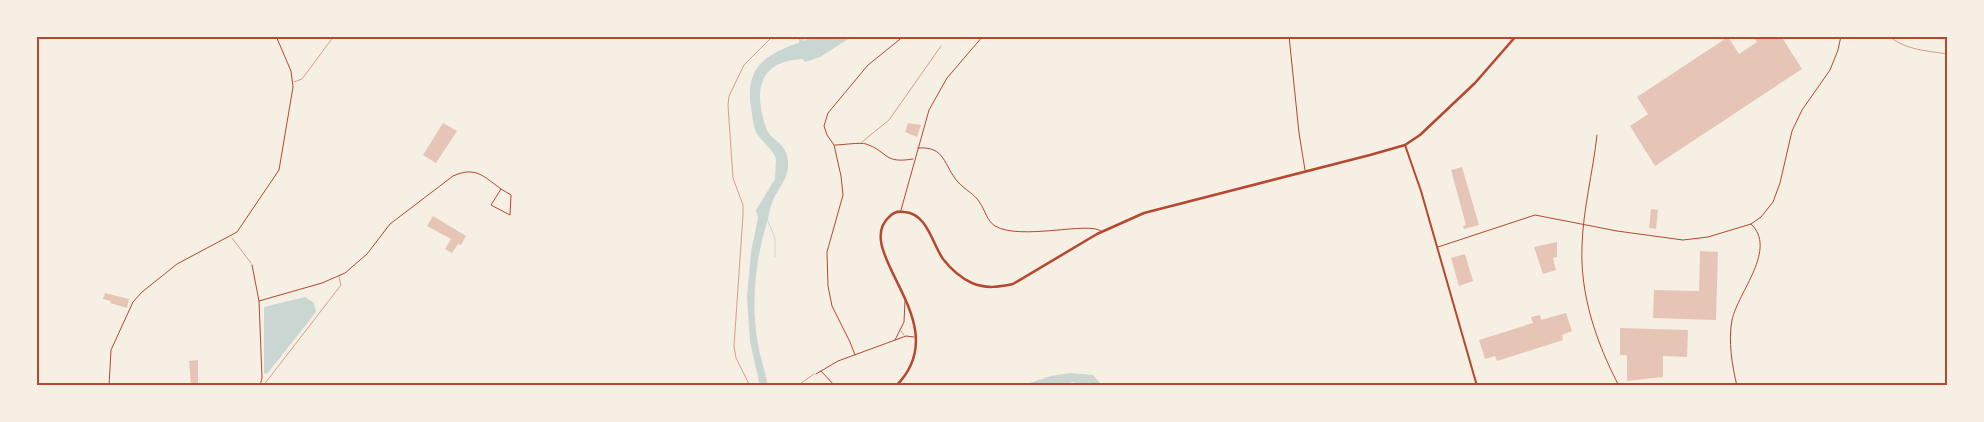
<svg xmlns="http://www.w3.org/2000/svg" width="1984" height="422" viewBox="0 0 1984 422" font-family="'Space Grotesk',sans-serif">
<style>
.water{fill:#c9d6d2}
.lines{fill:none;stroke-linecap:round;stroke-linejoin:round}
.stream{stroke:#c9d6d2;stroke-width:1}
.canal{stroke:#c9d6d2;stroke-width:4}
.building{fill:#e6c5b7}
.path{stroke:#b5482f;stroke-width:0.5}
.service{stroke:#b5482f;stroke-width:0.5}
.minor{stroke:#b5482f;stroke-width:1}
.tertiary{stroke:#b5482f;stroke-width:2}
.primary{stroke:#b5482f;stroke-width:2.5}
.neatline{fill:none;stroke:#b5482f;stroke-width:2}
</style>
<rect width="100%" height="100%" fill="#f6efe4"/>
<path class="water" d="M816,36H853L820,57L805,62L803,59C757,61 754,92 766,128C771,142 790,143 788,166C788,178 778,189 773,200C770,207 769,215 767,222C756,258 751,300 757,338C759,354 765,370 768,386H760L750,342L747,296L751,252L758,218L756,210L775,179L776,158C771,147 760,141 755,130C753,123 752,114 751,107C743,57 779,51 816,36Z
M305,297L314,303L316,312L267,374L264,373V307Z
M1070,373L1093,375L1103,386H1085L1073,382L1057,386H1020L1051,376Z"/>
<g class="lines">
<path class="stream" d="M767,219L775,238V257"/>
<path class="canal" d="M801,46V36"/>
</g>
<path class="building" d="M1753,36H1781L1802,69L1655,166L1630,126L1648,114L1637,97L1728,37L1739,54L1757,42Z
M443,123L457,131L436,163L423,155Z
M908,123L921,125L917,137L905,132Z
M1462,167L1479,225L1464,229L1463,226L1466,225L1451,170Z
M1651,209L1658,210L1656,229L1649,228Z
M433,216L466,236L461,245L458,244L452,253L445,249L451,239L427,226Z
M1557,242V257L1553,258L1556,270L1543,274L1534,247Z
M1700,251L1718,252L1716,320L1653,318L1654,290L1699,291Z
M1465,254L1473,281L1459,286L1451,258Z
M105,293L129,299L127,308L110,303L111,301L103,299Z
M1566,313L1572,331L1562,335L1563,340L1497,361L1495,356L1485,359L1479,340L1533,323L1531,317L1540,315L1541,320Z
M1620,328L1688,330L1687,357L1663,356V377L1627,381V355H1620Z
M198,360V386H191L189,361Z"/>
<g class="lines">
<path class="path" d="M1889,36C1905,50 1928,51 1948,54
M232,238L251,263"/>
<path class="service" d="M294,82L302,79L334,36
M862,142L889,120L941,46
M901,331L904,335
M263,386L341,285L339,277
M750,386L736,358L734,346L743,215V205L733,178L728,105L729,96L744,65L773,36
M797,386L814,374"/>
<path class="minor" d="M1289,36L1299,133L1305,170
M1597,135C1593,172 1583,209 1582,246C1580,295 1596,342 1619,386
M835,145C842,145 861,142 866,144C889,152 883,164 913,159
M918,148C946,146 943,165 958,182C965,190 975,194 980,203C985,210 987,221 995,226C1021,241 1089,221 1101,231
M901,210L929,110L947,78L983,36
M1438,247L1535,215L1617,231L1683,240L1708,237L1751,224L1761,217L1773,202L1780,183L1792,131L1802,110L1830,70L1838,50L1841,36
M252,265L259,301L262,378L260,386
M259,301L322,283L345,273L367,254L390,224L453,176C476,166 483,176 501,189L491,205L510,215L511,195L501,189
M895,340L904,322L905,301
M855,355L850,342L832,306L828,286L827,252L843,195L841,176L834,145L827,135L824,126L828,113L868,65L904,36
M821,371L835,386
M816,374L838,361L906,336L914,337
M109,386L111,350L133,302L142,292L177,264L237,232L279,170L293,87L291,71L276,36
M1737,386C1732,365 1728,341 1732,320C1738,292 1778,249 1751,224"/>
<path class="tertiary" d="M1405,145L1421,191L1477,386"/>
<path class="primary" d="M896,386C959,323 849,251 890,216C894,212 899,211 904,212C927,213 932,243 943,259C950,268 961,278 972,283C986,289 999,287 1013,284L1097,234L1144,213L1370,155L1405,145L1420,135L1475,83L1516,36"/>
</g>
<rect width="1984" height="422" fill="none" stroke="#f6efe4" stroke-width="75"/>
<rect x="38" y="38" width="1908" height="346" class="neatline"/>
</svg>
